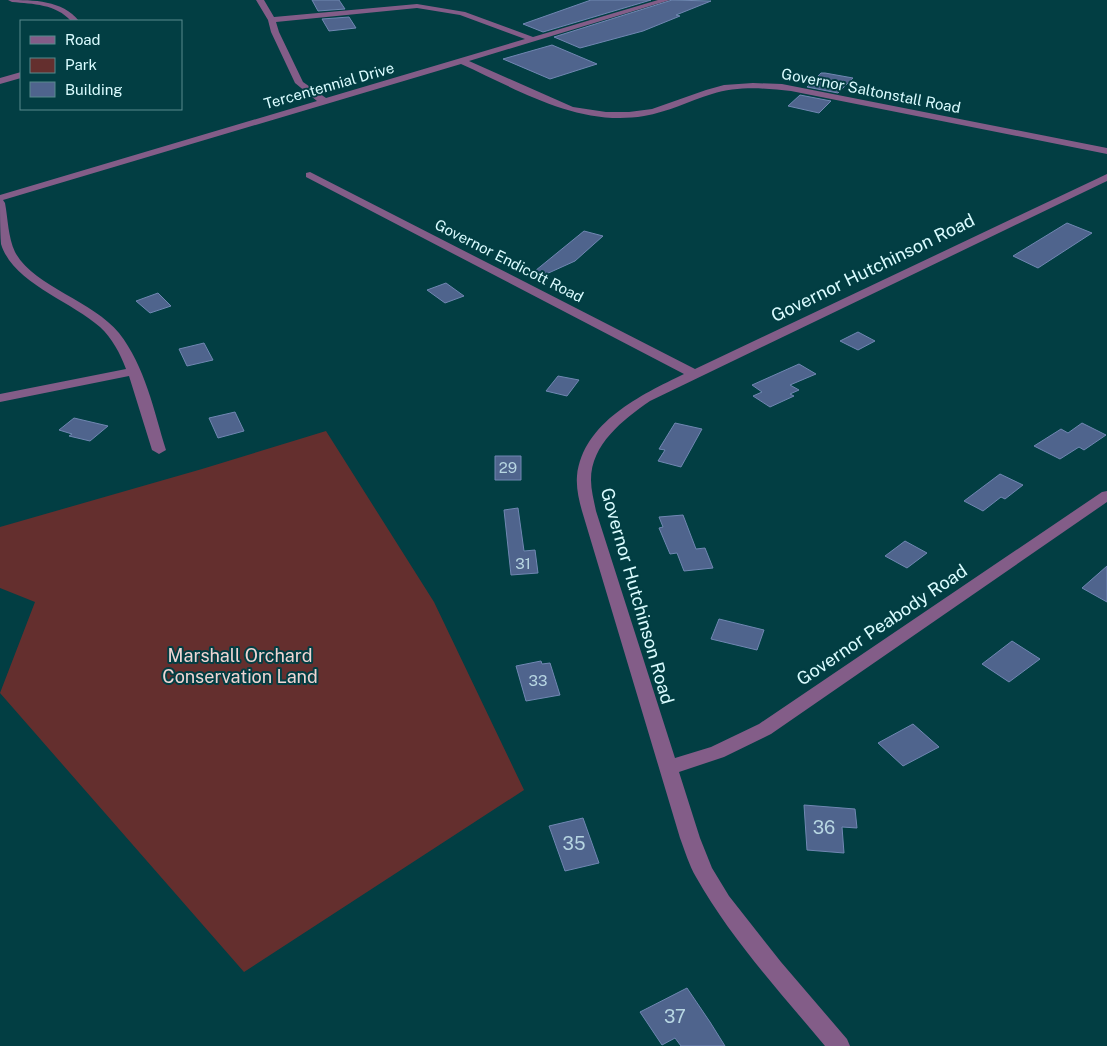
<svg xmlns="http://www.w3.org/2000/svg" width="1107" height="1046" viewBox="0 0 1107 1046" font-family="'Public Sans',sans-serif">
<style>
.green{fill:#642f2e}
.building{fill:#4f648d;stroke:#7087b2}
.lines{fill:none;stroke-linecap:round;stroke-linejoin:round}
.minor{fill:#835d88;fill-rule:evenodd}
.labels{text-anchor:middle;stroke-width:4;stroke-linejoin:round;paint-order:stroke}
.far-street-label{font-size:15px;fill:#dafcff;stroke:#023e43}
.number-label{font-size:15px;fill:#b7d6e2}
.street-label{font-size:18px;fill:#dafcff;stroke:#023e43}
.park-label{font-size:18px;fill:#efd5d3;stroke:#023e43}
.near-number-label{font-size:18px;fill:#b7d6e2}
</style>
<rect width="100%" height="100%" fill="#023e43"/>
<path class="green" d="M326,431L434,602L524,790L244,972L0,693L35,602L0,588V527L202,469Z"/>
<path class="building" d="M312,0H339L345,9L318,11Z
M591,0H651L543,32L523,24Z
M672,0L711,1L676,15L680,16L643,31L580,48L554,37Z
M349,17L356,28L329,31L322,19Z
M552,45L597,64L550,79L503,59Z
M821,73H825L853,78L838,93L807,87Z
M800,95L831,101L819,113L788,106Z
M1067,223L1092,233L1038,268L1013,256Z
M584,231L603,236L575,261L533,280L530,275Z
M446,283L464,296L445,303L427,290Z
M158,293L171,306L150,313L136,301Z
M858,332L875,341L858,350L840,341Z
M204,343L213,360L187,366L179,349Z
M799,364L816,374L790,385L799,390L790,394L794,396L770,407L753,396L762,392L752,385Z
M558,376L579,380L567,396L546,391Z
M235,412L244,431L218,438L209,418Z
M74,418L108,426L90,441L69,436L72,434L59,430Z
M675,423L702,429L681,467L658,461L665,450L659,449Z
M1082,423L1106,435L1084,450L1079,447L1060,459L1034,446L1061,429L1068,433Z
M495,456H521V480H495Z
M1000,474L1023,485L1005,499L1001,497L983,511L964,501Z
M518,508L524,551L535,550L538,573L511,575L504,510Z
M683,515L696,549L705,548L713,568L684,571L677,553L670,554L659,528L663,527L659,517Z
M905,541L927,553L907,568L885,556Z
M1107,566V602L1082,588Z
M719,619L764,630L757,650L711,639Z
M1012,641L1040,659L1009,682L982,664Z
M541,661L542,664L550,663L560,695L526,701L516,666Z
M913,724L939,747L903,766L878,743Z
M804,805L855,809L857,828L842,827L844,853L807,850Z
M583,818L599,863L565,871L549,826Z
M687,988L710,1022L725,1046H681L675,1038L662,1045L640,1012Z"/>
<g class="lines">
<path class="minor" d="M8,0C34,0 62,0 79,21H71C56,4 33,4 12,2Z
M256,0H264L274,17L417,4L465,12L533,37L658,0H670L469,61L573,107L606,112H629L652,109L706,90L724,85L753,83L782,84L1107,148V154L791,91C765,88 737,86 712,94C689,101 668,112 644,116C578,127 519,90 461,64L3,200L5,203C8,219 8,237 15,252C33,286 93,301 119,333C145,366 154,411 166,450L159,454L152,450L129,376L0,402V394L126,369C120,353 112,338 100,327C71,301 13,283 1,244C0,230 0,210 0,195L317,101L295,83L271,32L268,20ZM417,8L460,15L525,39L326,98L303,82L279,32L276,22Z
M21,72V78L0,84V78Z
M310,172L695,369L1107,174V181L650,401C623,420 591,444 591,480C591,490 594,501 596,511L675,758L711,747L759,724L1102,492L1107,491V502L771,734L724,757L679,772L700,838L712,868L729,896L781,962L847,1039L850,1046H825C780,992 731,939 696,877C689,865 685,851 680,838L582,511C579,500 576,488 577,476C583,422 641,395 684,374L306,177V173Z"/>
</g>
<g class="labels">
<g class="far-street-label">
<text transform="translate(329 86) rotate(-16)" y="5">Tercentennial Drive</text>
<text transform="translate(871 91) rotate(11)" y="5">Governor Saltonstall Road</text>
<text transform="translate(509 261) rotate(27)" y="5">Governor Endicott Road</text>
</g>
<g class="number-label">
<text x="508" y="473">29</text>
<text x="523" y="569">31</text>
<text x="538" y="686">33</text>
</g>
<g class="street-label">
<text transform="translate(873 268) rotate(-26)" y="6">Governor Hutchinson Road</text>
<text transform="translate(637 596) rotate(74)" y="6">Governor Hutchinson Road</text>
<text transform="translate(882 625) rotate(-34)" y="6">Governor Peabody Road</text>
</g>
<g class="park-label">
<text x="240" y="662">Marshall Orchard<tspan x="240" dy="21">Conservation Land</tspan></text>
</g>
<g class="near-number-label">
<text x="824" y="834">36</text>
<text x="574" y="850">35</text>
<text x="675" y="1023">37</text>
</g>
</g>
<rect x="20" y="20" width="162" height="90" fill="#023e43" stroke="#588a8e"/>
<rect x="30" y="36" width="25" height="8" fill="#835d88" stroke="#588a8e"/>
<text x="65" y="45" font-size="15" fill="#dafcff">Road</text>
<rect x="30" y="58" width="25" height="15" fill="#642f2e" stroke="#588a8e"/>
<text x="65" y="70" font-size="15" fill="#dafcff">Park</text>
<rect x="30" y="82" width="25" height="15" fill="#4f648d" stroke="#588a8e"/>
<text x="65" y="95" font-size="15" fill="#dafcff">Building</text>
</svg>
